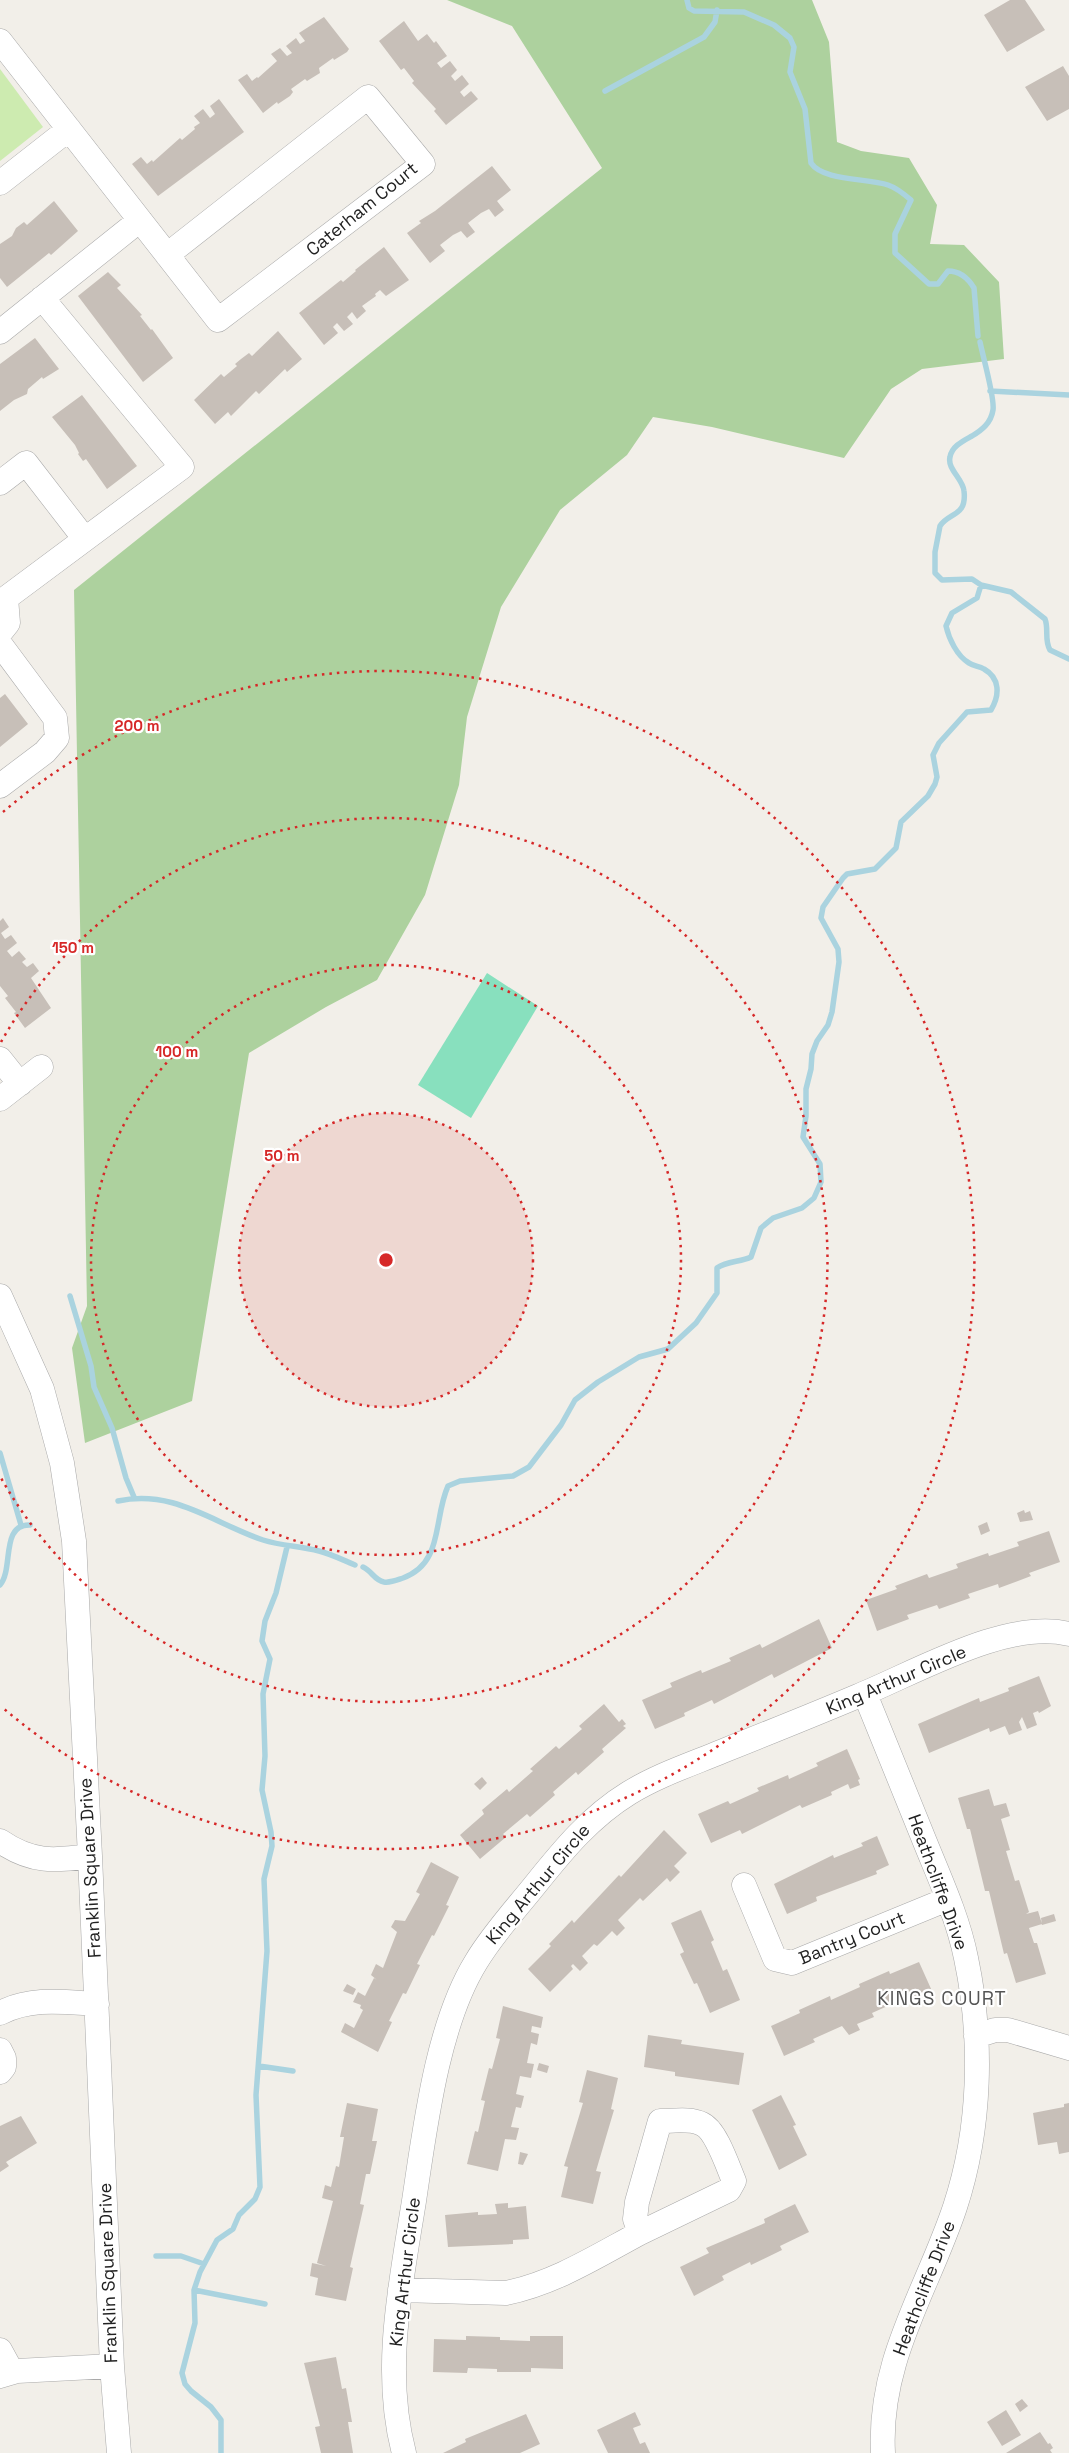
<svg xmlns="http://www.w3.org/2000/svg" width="1069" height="2453" viewBox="0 0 1069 2453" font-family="'Space Grotesk',sans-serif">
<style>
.grass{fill:#cdebb0}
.forest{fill:#add19e}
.pitch{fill:#88e0be}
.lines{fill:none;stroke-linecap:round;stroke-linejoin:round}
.stream{stroke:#aad3df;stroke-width:5.5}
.building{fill:#c7bfb8}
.minor-casing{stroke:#a9a9a9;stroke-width:25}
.minor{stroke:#fff;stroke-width:24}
.ring{fill:none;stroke:#d62828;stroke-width:2.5;stroke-dasharray:2.5 5}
.labels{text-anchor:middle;stroke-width:4.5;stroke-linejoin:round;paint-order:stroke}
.street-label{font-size:18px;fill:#222;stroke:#fff}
.neighbourhood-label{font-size:19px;letter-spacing:1px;fill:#555;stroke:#fff}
.centre{fill:#d62828;stroke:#fff;stroke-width:2.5}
.ring-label{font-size:15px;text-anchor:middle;font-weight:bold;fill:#d62828;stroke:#fff;stroke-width:4.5;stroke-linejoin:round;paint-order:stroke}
</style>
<rect width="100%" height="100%" fill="#f2efe9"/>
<path class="grass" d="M0,69L43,127L0,161Z"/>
<path class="forest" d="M447,0H812L829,42L837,142L861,151L909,158L937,205L930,244L964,245L999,282L1004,359L922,369L891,389L844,458L712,427L653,417L627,455L560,510L501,607L467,717L459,785L425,895L377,980L326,1007L249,1053L192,1401L85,1443L72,1348L87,1306L74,590L602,168L512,26Z"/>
<path class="pitch" d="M487,973L538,1006L471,1118L418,1085Z"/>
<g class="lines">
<path class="stream" d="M687,0L689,8L694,11L744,12L774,25L790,38L794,47L790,72L805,109L811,163C823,181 867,178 888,185C897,188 904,194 911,200L895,234V253L929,284H938L948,271C960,271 968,278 974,288L978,336
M605,91L704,37L715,22L717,10
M980,342C983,357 995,398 993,410C991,423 982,430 972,436C963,441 952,446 950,457C947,469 963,479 964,491C967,517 949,512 940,526L935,552V573L942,580L972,579L981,585L1011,592L1045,619C1049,629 1044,640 1050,650L1069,659
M990,391L1069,395
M70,1296L91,1366L94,1387L112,1428L126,1478L134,1497
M0,1453L21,1525
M118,1501C174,1489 213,1523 263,1540C282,1546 300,1546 319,1551C331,1554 343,1560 355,1565
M363,1567C372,1571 374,1580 384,1582C391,1583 397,1580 403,1578C444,1563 433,1519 448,1486L460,1481L513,1476L529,1467L561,1425L575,1400L598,1382L639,1357L668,1349L696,1323L717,1293V1268C726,1261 741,1262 751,1257L761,1228L773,1218L802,1208L814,1198L821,1182L820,1164L803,1137L806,1116V1089L811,1069L812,1054L817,1041L828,1025L832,1012L839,962L838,949L821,918L823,907L843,878L847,874L875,869L896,848L901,822L928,796L935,784L937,777L933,755L939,743L967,712L991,710C1000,695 1000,678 984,669C979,666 973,666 969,663C957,656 949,639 946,626L952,613L977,598L981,585
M0,1585C14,1569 0,1524 30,1525
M259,2066L293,2071
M156,2256H181L204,2264
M194,2290L265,2304
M221,2453V2420L211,2407L191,2391L185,2384L182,2373L195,2323L194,2290L200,2272L217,2240L233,2229L239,2215L255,2199L260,2187L256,2095L267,1951L264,1879L272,1846L271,1832L262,1790L265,1756L263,1694L270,1659L262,1641L265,1621L276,1593L287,1547"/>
</g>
<path class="building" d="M1010,0H1025L1045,30L1007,52L984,15Z
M324,17L349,49L347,52L334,60L333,58L319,68L320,73L307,81L305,79L291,89L293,92L290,96L278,104L277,102L263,113L238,80L247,74L252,81L257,77L258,78L277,61L271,54L280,48L287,56L292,53L286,46L296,38L300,44L305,41L299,33Z
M404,21L418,41L427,34L434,43L436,41L447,56L437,63L441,68L450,61L457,70L451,76L455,81L462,75L469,84L460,92L464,97L471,91L478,99L446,125L434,111L436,109L412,83L414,81L404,68L401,70L379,41Z
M1063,66L1069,76V109L1047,121L1025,87Z
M219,99L244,132L158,196L132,164L141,157L147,164L152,160L153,162L180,138L182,140L195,129L194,127L200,123L194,116L203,109L210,118L215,114L210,106Z
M492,166L511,190L497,201L504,210L495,217L489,209L481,213L468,223L475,232L467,238L461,231L453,235L440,245L445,251L430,263L407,233L421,223L419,221L435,211Z
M54,201L78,231L51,255L49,253L7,287L0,278V244L12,236L16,228L24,222L27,225Z
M384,247L409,280L386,296L380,290L375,294L376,296L362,306L366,311L357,319L352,312L347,317L353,324L344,331L337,323L333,327L338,333L324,345L299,313L341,280L343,282L356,271L355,270Z
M108,272L121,285L117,288L142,315L140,316L151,330L152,329L173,358L143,382L78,296Z
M278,331L302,359L287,372L285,369L259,394L256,391L231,416L228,412L215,424L194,400L221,374L224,377L237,366L235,364L241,359L249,353L252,356Z
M35,338L59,369L43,379L42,377L28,389L27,394L14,400L0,411V364Z
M82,395L137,466L107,489L86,459L83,461L78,454L79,453L75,445L52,417Z
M5,694L28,724L0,747V698Z
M3,918L9,927L1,933L5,939L11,935L17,943L7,951L12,957L19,951L26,959L22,962L27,967L33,963L39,971L31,978L51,1008L25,1028L14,1013L16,1012L5,998L8,996L0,986V921Z
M1024,1510L1025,1513L1030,1511L1033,1520L1020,1522L1017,1513Z
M987,1522L990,1531L981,1535L978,1526Z
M1049,1531L1060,1562L1029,1573L1031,1576L999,1588L998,1584L968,1594L970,1598L939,1609L937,1605L907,1615L909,1619L877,1631L866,1600L897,1589L895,1586L927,1574L929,1578L958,1568L956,1564L988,1553L989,1556L1019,1546L1017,1542Z
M819,1619L832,1648L774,1678L772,1674L714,1704L712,1700L684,1713L685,1716L655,1729L642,1700L672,1687L670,1683L701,1670L702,1673L731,1661L729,1658L760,1644L762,1648Z
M1039,1676L1051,1706L1039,1713L1038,1711L1033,1713L1037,1725L1027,1729L1022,1717L1019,1722L1022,1730L1009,1735L1005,1726L990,1732L989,1728L929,1753L918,1724L979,1698L980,1702L1009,1691L1008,1688Z
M604,1704L619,1722L622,1719L626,1724L623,1726L626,1728L602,1749L604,1752L578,1775L576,1772L553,1792L555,1795L530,1817L527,1814L503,1834L506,1837L480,1859L460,1835L484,1814L482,1810L507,1789L509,1792L533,1771L530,1769L556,1746L559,1749L582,1729L579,1726Z
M847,1749L860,1779L858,1780L860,1785L850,1789L848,1784L831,1792L832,1795L802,1808L800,1805L742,1834L740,1830L711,1843L698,1814L728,1801L730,1804L759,1791L757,1788L788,1775L789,1779L818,1766L816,1763Z
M482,1777L487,1783L480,1790L474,1784Z
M989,1789L994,1806L1006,1803L1010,1816L1001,1819L1010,1850L1006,1851L1015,1881L1019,1880L1029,1912L1026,1914L1038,1911L1042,1924L1029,1928L1034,1943H1037L1046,1974L1016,1983L1007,1953L1004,1954L989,1891H985L970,1829H967L958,1798Z
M664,1830L687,1853L674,1866L680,1872L670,1882L667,1878L643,1901L640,1898L618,1920L625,1928L617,1936L612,1931L597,1946L594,1944L582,1956L588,1963L580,1971L573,1964L571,1966L573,1969L550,1992L528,1969L551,1946L549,1944L572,1920L574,1923L619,1875L621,1877Z
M877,1836L889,1865L876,1871L877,1874L816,1897L817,1901L787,1914L774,1884L833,1855L834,1858L863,1846L861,1843Z
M431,1862L459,1877L446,1905L449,1906L434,1936L432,1935L417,1964L420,1965L406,1994L403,1993L389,2021L392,2022L378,2052L341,2032L345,2023L354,2028L363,2010L360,2008L361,2005L353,2002L358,1992L365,1996L374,1978L377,1980L371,1975L376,1964L383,1968L397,1932L391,1927L395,1920L405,1921L420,1894L416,1892Z
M701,1910L714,1940L711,1942L723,1971L727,1969L740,2000L710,2013L697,1983L694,1984L680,1954L684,1952L671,1923Z
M1054,1914L1056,1921L1042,1925L1041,1918Z
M919,1962L932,1991L902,2004L901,2000L872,2013L874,2017L857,2024L860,2030L849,2035L842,2026L813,2039L815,2042L784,2056L771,2026L800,2013L799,2010L830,1996L831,2000L860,1987L859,1984L889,1971L890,1974Z
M347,1984L356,1989L353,1995L343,1991Z
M503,2006L543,2017L541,2028L532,2026L531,2032L539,2034L537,2045L531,2043L527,2063L534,2064L531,2078L520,2076L516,2094L524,2096L521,2108L516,2107L511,2127L519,2128L516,2140L505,2139L498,2171L467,2164L475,2131L478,2132L485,2101L481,2100L489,2068L492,2069L500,2039L496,2038Z
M648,2035L682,2040L681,2044L744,2053L739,2085L675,2076V2072L644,2067Z
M539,2063L549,2066L547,2073L537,2070Z
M587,2070L618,2078L611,2109L614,2110L596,2171L601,2172L593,2204L561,2197L568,2167L564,2166L583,2103L579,2102Z
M781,2095L796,2125L793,2126L807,2155L779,2170L752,2110Z
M347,2103L378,2109L372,2141H377L370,2174H366L360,2204L364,2205L350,2267L353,2268L346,2301L315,2295L318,2278L310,2276L312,2263L326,2266L317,2263L333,2201L322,2198L325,2185L331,2187L336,2166L339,2167L344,2137H340Z
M1069,2103V2152L1059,2154L1057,2142L1038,2145L1033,2113L1064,2107V2104Z
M21,2116L37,2143L6,2162L9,2166L0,2172V2126Z
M520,2152L528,2154L523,2165L518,2164Z
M508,2203V2208L526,2206L529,2239L513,2240V2244L448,2247L445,2215L478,2212V2215L497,2214L495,2204Z
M795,2204L809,2232L780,2246L782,2250L751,2265L750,2262L722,2276L724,2280L694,2296L680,2267L709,2253L706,2248L765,2223L764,2219Z
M466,2336L500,2337V2340L530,2341V2336H563V2369L531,2368V2372H497V2369L468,2368L467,2373L433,2372L434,2339L466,2340Z
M336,2357L342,2389L346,2388L352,2422H348L353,2453H321L315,2427L320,2426L304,2363Z
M1022,2399L1028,2406L1020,2412L1015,2404Z
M1006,2410L1021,2435L1002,2446L987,2422Z
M635,2412L641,2425L633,2428L640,2444L645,2442L650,2453H608L597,2430Z
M526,2414L540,2444L520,2453H443L466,2442L465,2439Z
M1040,2432L1048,2444L1050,2443L1053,2448L1050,2450L1052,2453H1006Z"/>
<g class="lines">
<defs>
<path id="minor" d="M0,41L218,320L423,164L368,97L167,255
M0,183L69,129
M0,332L140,220
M0,483L26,463L84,538
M0,633L8,623L6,598L182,467L42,298
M0,644L55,718L57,738L45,752L0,786
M0,1059L20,1084
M0,1099L41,1067
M0,1296L42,1389L62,1463L74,1541L90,1856L112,2366L119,2453
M865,1694C885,1743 905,1792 925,1842C940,1879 958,1918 966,1958C983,2039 981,2128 955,2207C927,2291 878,2360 883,2453
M0,1841C32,1863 54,1861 90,1856
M744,1885L775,1959L792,1963L948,1899
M0,2013C31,1997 63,2002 97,2004
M976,2036L995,2030H1008L1069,2048
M0,2050L4,2058V2067L0,2072
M660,2121C673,2121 691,2118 702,2124C716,2130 728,2167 734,2181L729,2190L640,2233L635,2219L637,2202Z
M400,2290L506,2293C555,2283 597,2256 640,2233
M0,2350L12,2372
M0,2376L17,2371L112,2366
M404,2453C382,2371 401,2283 414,2201C425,2128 437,2025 476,1962C492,1935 515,1910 535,1885C563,1850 590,1817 629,1793C658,1775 692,1764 723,1751C768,1733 813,1715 858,1696C915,1673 1008,1618 1069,1634"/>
</defs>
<use href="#minor" class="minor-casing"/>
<use href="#minor" class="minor"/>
</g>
<circle cx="386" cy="1260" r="147" fill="#d62828" fill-opacity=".12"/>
<g class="ring">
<circle cx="386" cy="1260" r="147"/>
<circle cx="386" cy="1260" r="295"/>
<path d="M1 1042A442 442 0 1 1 1 1478"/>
<path d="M3 812A589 589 0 1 1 3 1708"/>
</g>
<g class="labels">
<g class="street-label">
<text transform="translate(362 209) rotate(-39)" y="6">Caterham Court</text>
<text transform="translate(896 1680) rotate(-23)" y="6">King Arthur Circle</text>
<text transform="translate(90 1868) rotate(-93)" y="6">Franklin Square Drive</text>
<text transform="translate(938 1882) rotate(70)" y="6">Heathcliffe Drive</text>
<text transform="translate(538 1884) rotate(-50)" y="6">King Arthur Circle</text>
<text transform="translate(852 1938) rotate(-22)" y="6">Bantry Court</text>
<text transform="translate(405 2272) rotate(-83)" y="6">King Arthur Circle</text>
<text transform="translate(108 2273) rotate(-92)" y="6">Franklin Square Drive</text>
<text transform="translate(924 2288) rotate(-69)" y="6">Heathcliffe Drive</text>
</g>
<g class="neighbourhood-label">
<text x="942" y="2005">KINGS COURT</text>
</g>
</g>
<circle cx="386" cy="1260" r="8" class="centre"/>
<g class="ring-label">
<text x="137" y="731">200 m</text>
<text x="73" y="953">150 m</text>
<text x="177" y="1057">100 m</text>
<text x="282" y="1161">50 m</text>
</g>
</svg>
